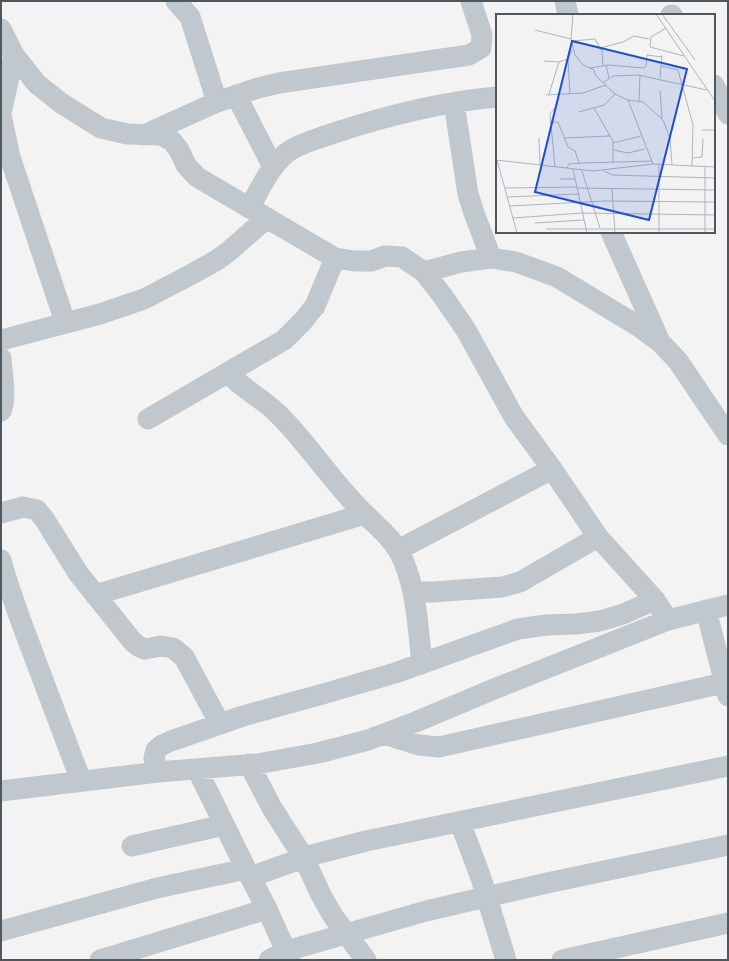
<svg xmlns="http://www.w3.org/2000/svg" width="729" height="961" viewBox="0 0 729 961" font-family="Montserrat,sans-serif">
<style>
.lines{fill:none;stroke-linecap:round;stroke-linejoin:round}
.street{stroke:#c0c8cd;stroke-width:21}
.inset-road{fill:none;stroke:#b1b5b7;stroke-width:1}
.view{fill:#1d4ed8;fill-opacity:0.15;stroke:#1d4ed8;stroke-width:2}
.inset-edge{fill:none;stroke:#4c575e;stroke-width:2}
</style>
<rect width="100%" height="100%" fill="#f4f3f3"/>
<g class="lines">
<path class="street" d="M176,1L190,17L217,102
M565,1L568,15
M671,15H672
M1,29L14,55L37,84L61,103L101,128L127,134L161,135L172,141L179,150L186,165L197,177L335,258L354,261H371L385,256L402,257L424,272L442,295L466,330L514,417L552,469L598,537L655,600L668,620
M714,85L728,114
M236,95L273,167
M454,103L468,194L474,213L491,258
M1,113L14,55
M1,115L10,157L65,322
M144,135L217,102L258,88L279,83L469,55L481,48L482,35L471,1
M249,208C261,188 270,165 289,151C301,143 317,139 331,134C385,116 441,102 497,97
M611,232L660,342
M424,272L461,262L491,258L516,262L557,277L638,326L660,342L678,361L728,435
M1,340L100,314L144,299L192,274L217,260L228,252L267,218
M1,358C2,374 7,396 1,411
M228,373C233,378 238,383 244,387C255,396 267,403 277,413C306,441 328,476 356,505C372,523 394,537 403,560C417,592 418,629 422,664
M148,419L284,340L303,321L315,306L335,258
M1,513L23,507L37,510L45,520L78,573L133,642L138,646L145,649L161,646L173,648L184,657L220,724
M398,550L552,469
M1,560L6,578L19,616L81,781
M413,592H433L502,587L520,582L598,537
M95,595L365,514
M706,610L728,696
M384,734L419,745L439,747L728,682
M249,764L272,808L304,858L321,895L333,916L366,960
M197,769L246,869L267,909L290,960
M158,772L154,758L156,750L162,745L171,741L243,716L323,694L395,673L518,629L546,625L576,624L600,621L623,614L655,600
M1,791L158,772L257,764L318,753L368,740L418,721L494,689L668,620L728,605
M460,822L481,878L506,960
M132,846L224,825
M250,877L312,855L366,841L728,766
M1,931L157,888L246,869
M100,960L267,909
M269,960L286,951L426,911L486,897L547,883L728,845
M562,960L728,923"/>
</g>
<g transform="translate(496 14)">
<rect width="219" height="219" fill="#f4f3f3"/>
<path class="inset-road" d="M77,0L75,25L79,41L87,51L98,56L100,62L119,80L132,86L157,150M160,0L219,87M166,0L199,46M170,14L155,23L154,33L188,42M39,16L75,25M75,27L99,25L106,37L107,51M104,34L127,28L138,22L153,25M48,47L63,48L72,45M110,51L113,64M165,52L182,56L197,111L196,152M94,54L113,51L148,54L150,52L151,41L166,43M164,64L166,41M107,69L117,62L142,61L211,76M164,76L166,105M53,80L63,48M74,80L72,45L76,36M50,81L87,79L110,71M132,86L147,88L167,106L174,124L176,151M143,87L144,61M98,94L117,127V148M83,98L108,91L119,80M54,108H62L72,133L79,137L83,149M206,116H219M43,124L44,151M68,124L114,122M117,129L145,122M118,136L132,139L149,135M197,144L206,143L207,125M0,146L97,157L157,150L219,153M1,146L21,219M59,153L54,100L61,91L63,80M71,154L73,150L87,149L156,147M77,155L91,219M86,157L104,214M108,157L116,161L219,164M64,165H79M9,174L81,173M81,174L219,176M116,174L119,219M11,183L83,180M14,192L108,187L219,188M17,204L86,199L219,201M39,209L88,206M50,215H219M163,219V150M209,219V152"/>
<path class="view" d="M76,27L191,55L153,206L39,178Z"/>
<rect width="219" height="219" class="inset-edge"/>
</g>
<rect width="729" height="961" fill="none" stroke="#4c575e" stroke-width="4"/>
</svg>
